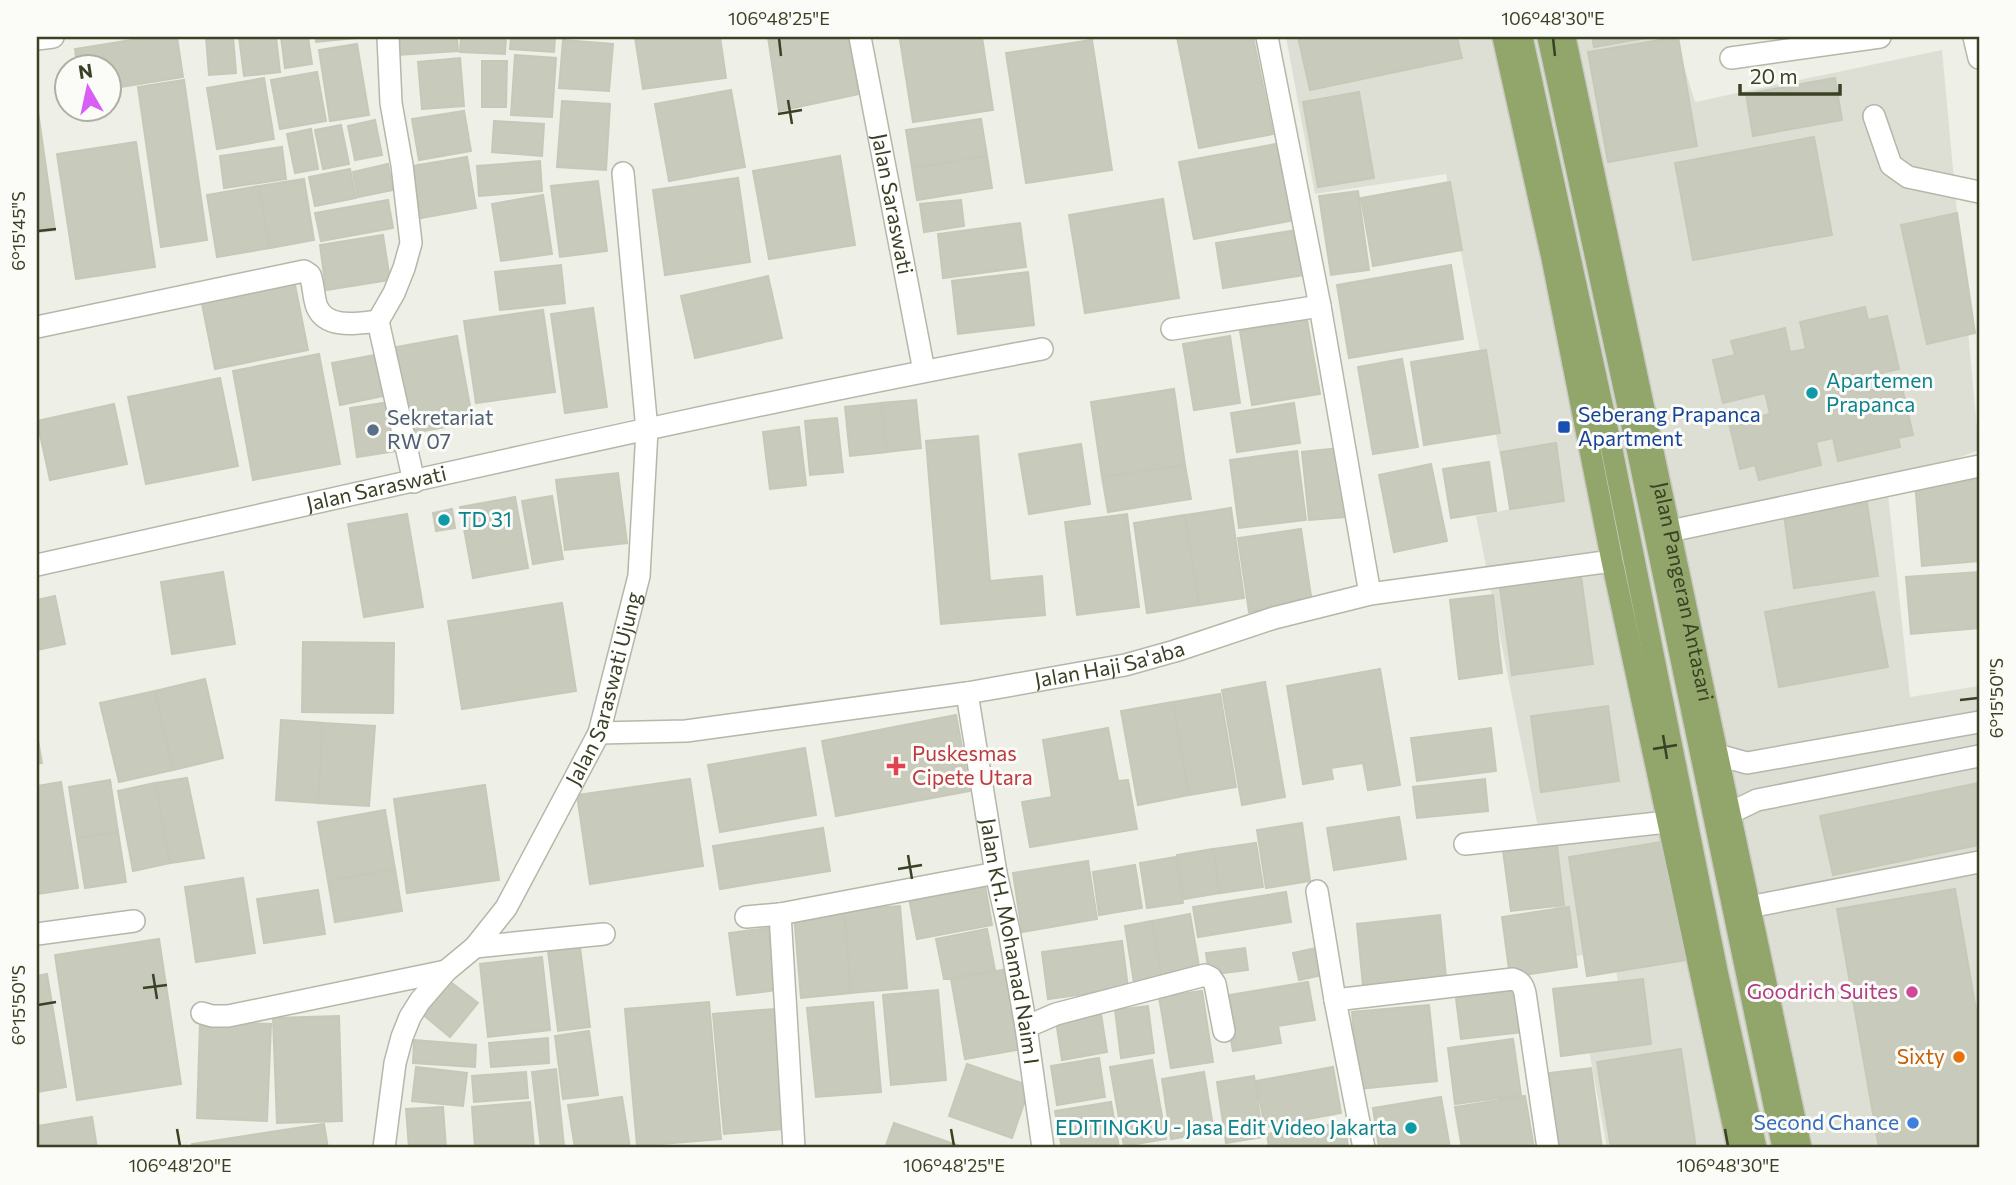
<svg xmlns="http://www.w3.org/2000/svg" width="2016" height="1185" viewBox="0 0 2016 1185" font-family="Commissioner,sans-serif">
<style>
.built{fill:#dedfd4}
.building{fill:#c8cabb;stroke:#c6c9b8;stroke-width:2}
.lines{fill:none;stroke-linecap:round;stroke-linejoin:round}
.minor-casing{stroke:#b4b8a8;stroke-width:24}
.major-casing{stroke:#c8cac2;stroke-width:24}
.minor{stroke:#fff;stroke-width:21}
.major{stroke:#92a56a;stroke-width:21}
.ticks{fill:none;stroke:#394224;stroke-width:2.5}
.culture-dot{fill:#0f9aa8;stroke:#fbfbf7;stroke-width:2.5}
.transit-dot{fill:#1a4fb4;stroke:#fbfbf7;stroke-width:2.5}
.service-dot{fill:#5c6f8a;stroke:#fbfbf7;stroke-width:2.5}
.health-dot{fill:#e0444e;stroke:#fbfbf7;stroke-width:2.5}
.hotel-dot{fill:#d1479c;stroke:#fbfbf7;stroke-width:2.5}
.food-dot{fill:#e8710a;stroke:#fbfbf7;stroke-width:2.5}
.shop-dot{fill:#3f7fe0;stroke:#fbfbf7;stroke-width:2.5}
.labels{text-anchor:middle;stroke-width:6;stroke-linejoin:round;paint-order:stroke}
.street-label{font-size:21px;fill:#394224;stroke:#fbfbf7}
.culture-label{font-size:21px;fill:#0d838f;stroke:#fbfbf7;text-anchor:start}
.transit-label{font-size:21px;fill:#164399;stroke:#fbfbf7;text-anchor:start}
.service-label{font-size:21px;fill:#4e5e75;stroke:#fbfbf7;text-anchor:start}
.health-label{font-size:21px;fill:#be3a42;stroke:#fbfbf7;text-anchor:start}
.hotel-label{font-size:21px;fill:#b23c85;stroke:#fbfbf7;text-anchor:end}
.food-label{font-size:21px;fill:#c56008;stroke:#fbfbf7;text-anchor:end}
.shop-label{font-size:21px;fill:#366cbe;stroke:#fbfbf7;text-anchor:end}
.neatline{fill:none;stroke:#394224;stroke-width:2.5}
.ticks-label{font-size:18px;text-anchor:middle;fill:#394224}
</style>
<rect width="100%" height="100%" fill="#eeefe6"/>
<path class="built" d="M1286,37H1675L1695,102L1942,50L1979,450L1887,485L1910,697L1979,686V1148H1607L1584,1023L1624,1021L1613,950L1564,958L1476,516L1510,509L1446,174L1315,194Z"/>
<path class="building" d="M150,37H177L183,77L108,89V66H77L75,49Z
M206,37H233L236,73L209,75Z
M239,37H276L280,72L244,76Z
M281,37H308L312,64L285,68Z
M316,37H366L316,42Z
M396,37H457L458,51L397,55Z
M461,37H506L505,54L460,52Z
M511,37H555L554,52L510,49Z
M635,37H720L726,78L643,89Z
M768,37H847L859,94L779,111Z
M924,37H982L993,110L913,122L900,40Z
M1177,37H1253L1273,134L1199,148Z
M1298,37H1457L1462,58L1310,90Z
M1592,37H1652L1594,47Z
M1678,37L1697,146L1608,162L1588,52Z
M563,40L613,44L609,91L559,88Z
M1092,40L1112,170L1026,183L1006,53Z
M357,44L369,115L330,121L319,50Z
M515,55L556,58L552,117L511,115Z
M460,58L464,106L422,109L418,62Z
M482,61H507L506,107H482Z
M317,72L326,121L280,129L271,80Z
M264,78L274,139L217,149L207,88Z
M1835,78L1842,120L1753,136L1746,94Z
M184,80L207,240L161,247L138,87Z
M731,90L745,167L669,181L655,104Z
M1359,92L1374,178L1318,187L1303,102Z
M562,101L610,104L606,170L557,167Z
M37,105L55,230L37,232Z
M464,111L471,151L419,160L412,119Z
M981,119L987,156L912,168L906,130Z
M375,120L382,155L355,160L348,126Z
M494,121L544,124L542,156L492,152Z
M341,125L349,164L323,169L315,130Z
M311,129L318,169L295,173L287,134Z
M1814,137L1832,235L1693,260L1675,163Z
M136,142L155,267L76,279L57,154Z
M1281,143L1295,220L1194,239L1179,162Z
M282,147L286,179L224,188L220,156Z
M840,156L855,245L769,259L753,171Z
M987,156L992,188L917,200L912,168Z
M467,157L476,208L421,218L412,166Z
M540,161L542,191L479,196L477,166Z
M388,164L393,190L358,197L353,172Z
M350,169L356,198L315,206L309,177Z
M738,178L750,262L665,275L653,190Z
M304,179L314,240L270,248L259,186Z
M598,181L607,251L560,257L551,186Z
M1450,182L1462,250L1373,266L1361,198Z
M259,186L270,248L217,257L207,195Z
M1358,191L1369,270L1331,275L1319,196Z
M543,195L552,254L501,261L492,204Z
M1163,199L1179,298L1085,313L1069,215Z
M388,200L393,228L321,241L315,213Z
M961,200L964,226L924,232L920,204Z
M1957,213L1975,333L1927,344L1901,225Z
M1020,223L1026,267L943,278L938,234Z
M1297,230L1305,275L1223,288L1216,243Z
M383,235L390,280L326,290L320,245Z
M561,265L565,303L500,310L495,272Z
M1451,265L1463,339L1349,358L1337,285Z
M1028,272L1034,325L958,334L952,281Z
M768,276L782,338L695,358L681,296Z
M294,280L308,350L215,369L201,299Z
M1865,307L1868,320L1887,316L1899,369L1855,379L1859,393L1901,383L1913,435L1898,438L1900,447L1838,461L1833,438L1816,442L1821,465L1759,480L1755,465L1740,469L1729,423L1770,414L1765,393L1723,403L1713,360L1735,355L1731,341L1785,328L1790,352L1806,349L1800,322Z
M593,308L607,407L565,413L551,314Z
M543,310L555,392L476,403L464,321Z
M1307,320L1320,394L1252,405L1240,331Z
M457,336L473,422L407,434L391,348Z
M1230,336L1240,403L1194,410L1183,344Z
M1486,350L1500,433L1424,445L1411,362Z
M319,354L340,464L253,480L233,371Z
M375,355L383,396L340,405L332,363Z
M1402,359L1418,447L1373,454L1358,367Z
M220,378L238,466L146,484L128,397Z
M1174,389L1185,465L1102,477L1091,402Z
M916,400L921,448L887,452L881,403Z
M390,402L397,451L357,457L350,408Z
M881,403L887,452L850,456L845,407Z
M1294,403L1300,443L1237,452L1231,413Z
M114,404L127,464L50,480L37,421Z
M837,418L843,472L810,475L805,421Z
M799,427L806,485L770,489L763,432Z
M978,436L990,581L1042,576L1045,615L941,624L926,441Z
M1556,443L1564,501L1510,509L1501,452Z
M1081,444L1090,504L1029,514L1019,454Z
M1339,448L1346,517L1309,520L1302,452Z
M1297,451L1306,520L1239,528L1230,460Z
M1489,462L1496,511L1451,518L1443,469Z
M1431,464L1447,541L1394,552L1379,475Z
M1185,465L1191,499L1108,512L1102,477Z
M618,473L627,543L565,550L556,480Z
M1979,479V561L1922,566L1915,482Z
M552,496L563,559L533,564L522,501Z
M515,497L528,568L473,578L460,507Z
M1867,503L1878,576L1794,588L1784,515Z
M1231,508L1244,598L1199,605L1185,515Z
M452,509L455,528L436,531L433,513Z
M407,514L423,607L364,617L348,524Z
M1127,514L1139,607L1077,615L1065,522Z
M1185,515L1199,605L1147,613L1134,523Z
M1301,529L1312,603L1249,612L1238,538Z
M1580,569L1593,664L1512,675L1499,580Z
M223,572L235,644L172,654L161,582Z
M1979,572V628L1911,634L1906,577Z
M1874,592L1888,667L1779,687L1765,612Z
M1493,595L1502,673L1459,679L1450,600Z
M55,596L65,644L37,650V600Z
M562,603L576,691L462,709L448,621Z
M303,642L394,643L393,713L302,712Z
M1380,669L1400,785L1368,790L1363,763L1331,768L1333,779L1303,784L1287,686Z
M205,679L223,758L173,770L155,691Z
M1265,682L1285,797L1242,805L1222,690Z
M155,691L173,770L119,782L100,703Z
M1220,694L1236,787L1189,795L1173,702Z
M1173,702L1189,795L1138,805L1121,711Z
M1608,706L1619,781L1541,792L1531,716Z
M956,715L970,791L836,816L822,741Z
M281,720L323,723L318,803L276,800Z
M323,723L375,726L369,806L318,803Z
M1108,728L1118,781L1128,780L1137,829L1030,847L1022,802L1052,797L1043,740Z
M1491,728L1496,771L1417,781L1411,738Z
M37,735L42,763L37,764Z
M805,748L816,815L720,832L708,765Z
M187,778L204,858L170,863L155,783Z
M690,779L703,866L590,884L577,795Z
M1485,779L1488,811L1417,818L1413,787Z
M110,780L118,832L77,838L69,787Z
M61,782L78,888L37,894V786Z
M155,783L170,863L133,871L118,791Z
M1978,783L1979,845L1833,875L1820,816Z
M485,785L499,880L407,893L394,799Z
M385,810L395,869L328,881L318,822Z
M1399,817L1406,859L1334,870L1327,828Z
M1302,823L1310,881L1266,888L1257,830Z
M823,828L830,871L720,889L713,846Z
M118,832L126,882L85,888L77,838Z
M1668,841L1687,960L1587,976L1569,857Z
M1256,843L1263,887L1220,893L1213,849Z
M1557,845L1564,905L1511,911L1503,851Z
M1213,849L1220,893L1184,899L1177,855Z
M1176,857L1183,903L1147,908L1140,863Z
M1088,861L1097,919L1022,932L1013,873Z
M1135,865L1142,908L1099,915L1093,872Z
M395,869L402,911L335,922L328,881Z
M243,878L255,953L196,962L185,887Z
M984,880L992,925L917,939L908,893Z
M1955,889L1979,1027V1147L1879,1148L1837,909Z
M318,890L325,934L264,943L257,899Z
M1286,892L1291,922L1198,937L1193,907Z
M900,906L907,988L851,993L844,910Z
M1569,907L1577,967L1510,977L1502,917Z
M844,910L851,993L801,998L794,915Z
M1190,914L1200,972L1162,978L1152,921Z
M1440,915L1446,977L1363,986L1357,924Z
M1152,921L1162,978L1134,983L1125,926Z
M768,928L777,990L737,995L729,933Z
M987,929L995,970L944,979L936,939Z
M159,939L181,1084L77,1100L55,955Z
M579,939L590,1027L558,1031L547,943Z
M1122,941L1128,988L1048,999L1042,952Z
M1321,947L1327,974L1299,980L1293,953Z
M1245,948L1248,970L1209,975L1206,953Z
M542,957L550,1030L488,1037L480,964Z
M1008,969L1022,1049L965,1059L951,979Z
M47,974L66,1087L37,1092V976Z
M1643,979L1651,1044L1561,1056L1553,989Z
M448,980L478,1003L450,1037L421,1013Z
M1308,982L1315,1020L1278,1026L1281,1043L1233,1051L1223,996Z
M938,990L946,1080L891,1085L883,995Z
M1518,990L1523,1032L1461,1039L1456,998Z
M1202,991L1213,1062L1171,1068L1159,997Z
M709,1002L721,1139L637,1146L625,1009Z
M873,1002L881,1092L816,1097L807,1008Z
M1429,1005L1437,1081L1359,1089L1352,1012Z
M1148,1006L1154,1053L1121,1058L1115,1010Z
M774,1009L784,1129L724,1134L713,1014Z
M1101,1014L1107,1052L1062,1060L1056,1021Z
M339,1016L342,1121L277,1123L273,1018Z
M200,1022L271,1024L267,1121L197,1118Z
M589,1031L598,1095L563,1099L555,1036Z
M548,1038L549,1063L491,1067L489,1043Z
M1513,1039L1521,1095L1455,1104L1448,1048Z
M414,1040L476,1045L475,1067L413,1063Z
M1681,1049L1696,1148H1611L1597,1062Z
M1099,1058L1105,1097L1057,1105L1051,1066Z
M1152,1060L1166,1139L1124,1146L1110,1067Z
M967,1064L1030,1086L1012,1138L949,1116Z
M416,1067L467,1073L463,1106L412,1101Z
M1333,1067L1341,1113L1265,1127L1256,1081Z
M1591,1068L1602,1148H1551L1540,1074Z
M556,1069L564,1146L541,1148L532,1072Z
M526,1072L528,1098L474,1102L472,1076Z
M1204,1072L1214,1132L1171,1139L1162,1079Z
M1254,1076L1263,1137L1226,1143L1217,1082Z
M1525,1096L1534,1148H1462L1455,1107Z
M622,1097L630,1148H575L568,1105Z
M1441,1097L1450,1148H1379L1373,1108Z
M530,1102L534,1148H475L472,1107Z
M1111,1102L1119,1148H1062L1055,1111Z
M443,1107L446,1148H409L406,1109Z
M92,1117L97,1148H37V1126Z
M894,1123L965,1148H885Z
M1345,1123L1348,1148H1269L1267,1134Z
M324,1124L328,1148H192V1144Z"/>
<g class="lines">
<defs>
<g id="minor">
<path id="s1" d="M860,37L924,371"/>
<path d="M1267,37L1320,306L1370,594"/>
<path d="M1974,37L1979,58"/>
<path d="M37,39L53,37"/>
<path d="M1731,58L1880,37"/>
<path d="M1874,116L1891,165L1908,177L1979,192"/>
<path d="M378,321L394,293L404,268L411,243L402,165L391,103L388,37"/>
<path d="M37,327L304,271L310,275C314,285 313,297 317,307C327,330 359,323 378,321L414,482"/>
<path d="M1172,329L1320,306"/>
<path d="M1670,531L1979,466"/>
<path id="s2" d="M37,565C371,491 705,412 1042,349"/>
<path id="s3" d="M967,693L996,873L1009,931L1026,1027L1043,1148"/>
<path id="s4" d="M599,733L686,731L967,693L1125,665L1175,651L1274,618L1370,594L1612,561"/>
<path d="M1718,755L1747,763L1979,722"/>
<path d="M1730,813L1757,800L1979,756"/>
<path d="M1465,844L1667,822"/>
<path d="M1317,891L1335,1000L1364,1148"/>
<path d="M1749,907L1979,862"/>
<path d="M780,914L794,1148"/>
<path d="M746,917L780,914L996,873"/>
<path d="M37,934L134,921"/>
<path d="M475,947L604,934"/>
<path d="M1335,1000L1513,979C1521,982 1523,985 1525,993L1548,1148"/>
<path d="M202,1013L212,1016H228L446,971"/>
<path d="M1026,1027L1056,1014L1205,975L1211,978L1215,984L1224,1031"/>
<path id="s5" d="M384,1148L395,1063L402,1037L410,1017L420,1001L446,971L475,947L506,908L599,733L639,576L647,430L623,173"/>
</g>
<g id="major">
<path d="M1503,37L1552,258L1612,561L1738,1148"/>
<path d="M1522,37L1613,455L1717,971L1756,1148"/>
<path d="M1548,37L1638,453L1783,1148"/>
<path id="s6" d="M1565,37L1801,1148"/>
</g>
</defs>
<use href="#minor" class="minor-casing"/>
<use href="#major" class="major-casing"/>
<use href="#minor" class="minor"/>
<use href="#major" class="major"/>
</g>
<path class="ticks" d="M779,38L781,56M1553,38L1555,56M788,100L792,124M778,114L802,110M38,231L56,229M1960,700L1978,698M1663,735L1667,759M1653,749L1677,745M908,855L912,879M898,869L922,865M153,974L157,999M143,988L167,985M38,1005L56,1002M177,1129L180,1146M951,1129L954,1146M1725,1129L1728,1146"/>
<g class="culture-dot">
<circle cx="1812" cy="393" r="7"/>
<circle cx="444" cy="520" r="7"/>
<circle cx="1411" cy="1128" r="7"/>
</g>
<rect class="transit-dot" x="1557" y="420" width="14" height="14" rx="3.5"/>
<circle class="service-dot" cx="373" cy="430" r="7"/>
<path class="health-dot" d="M892.5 755.5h7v7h7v7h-7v7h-7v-7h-7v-7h7z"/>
<circle class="hotel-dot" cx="1912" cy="992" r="7"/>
<circle class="food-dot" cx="1959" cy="1057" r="7"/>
<circle class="shop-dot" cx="1913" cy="1123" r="7"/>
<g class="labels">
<g class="street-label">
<text dy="7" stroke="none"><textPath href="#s1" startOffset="170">Jalan Saraswati</textPath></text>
<text dy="7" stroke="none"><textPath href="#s2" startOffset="348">Jalan Saraswati</textPath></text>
<text dy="7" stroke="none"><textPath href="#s6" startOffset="567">Jalan Pangeran Antasari</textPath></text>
<text dy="7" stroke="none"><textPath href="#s4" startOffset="516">Jalan Haji Sa'aba</textPath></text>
<text dy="7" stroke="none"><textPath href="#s5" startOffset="522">Jalan Saraswati Ujung</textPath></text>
<text dy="7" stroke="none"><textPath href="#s3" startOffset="252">Jalan KH. Mohamad Naim I</textPath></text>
</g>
<g class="culture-label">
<text x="1826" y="388">Apartemen<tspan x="1826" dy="24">Prapanca</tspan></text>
<text x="458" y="527">TD 31</text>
<text x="1397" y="1135" text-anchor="end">EDITINGKU - Jasa Edit Video Jakarta</text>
</g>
<g class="transit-label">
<text x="1578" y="422">Seberang Prapanca<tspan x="1578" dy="24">Apartment</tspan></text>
</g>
<g class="service-label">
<text x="387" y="425">Sekretariat<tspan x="387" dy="24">RW 07</tspan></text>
</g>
<g class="health-label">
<text x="912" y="761">Puskesmas<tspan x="912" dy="24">Cipete Utara</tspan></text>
</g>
<g class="hotel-label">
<text x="1898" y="999">Goodrich Suites</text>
</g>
<g class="food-label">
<text x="1945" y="1064">Sixty</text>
</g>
<g class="shop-label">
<text x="1899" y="1130">Second Chance</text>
</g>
</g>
<rect width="2016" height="1185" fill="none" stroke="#fbfbf7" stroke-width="77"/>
<g transform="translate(88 88) rotate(351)"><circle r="33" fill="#fbfbf7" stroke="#adb1a3" stroke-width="2"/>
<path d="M0-5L12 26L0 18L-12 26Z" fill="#d85ff4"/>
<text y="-10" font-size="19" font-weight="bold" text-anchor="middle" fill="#394224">N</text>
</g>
<path d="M1740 84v10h100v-10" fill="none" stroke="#394224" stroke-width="3.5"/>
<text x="1750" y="84" font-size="21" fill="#394224" stroke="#fbfbf7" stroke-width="5" paint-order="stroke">20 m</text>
<rect x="38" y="38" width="1940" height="1108" class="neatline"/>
<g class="ticks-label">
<text x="779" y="25">106°48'25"E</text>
<text x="1553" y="25">106°48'30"E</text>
<text transform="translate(19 231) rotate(-90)" y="6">6°15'45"S</text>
<text transform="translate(1997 698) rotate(-90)" y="6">6°15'50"S</text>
<text transform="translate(19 1005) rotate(-90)" y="6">6°15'50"S</text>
<text x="180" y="1172">106°48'20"E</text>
<text x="954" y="1172">106°48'25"E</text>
<text x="1728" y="1172">106°48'30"E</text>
</g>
</svg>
